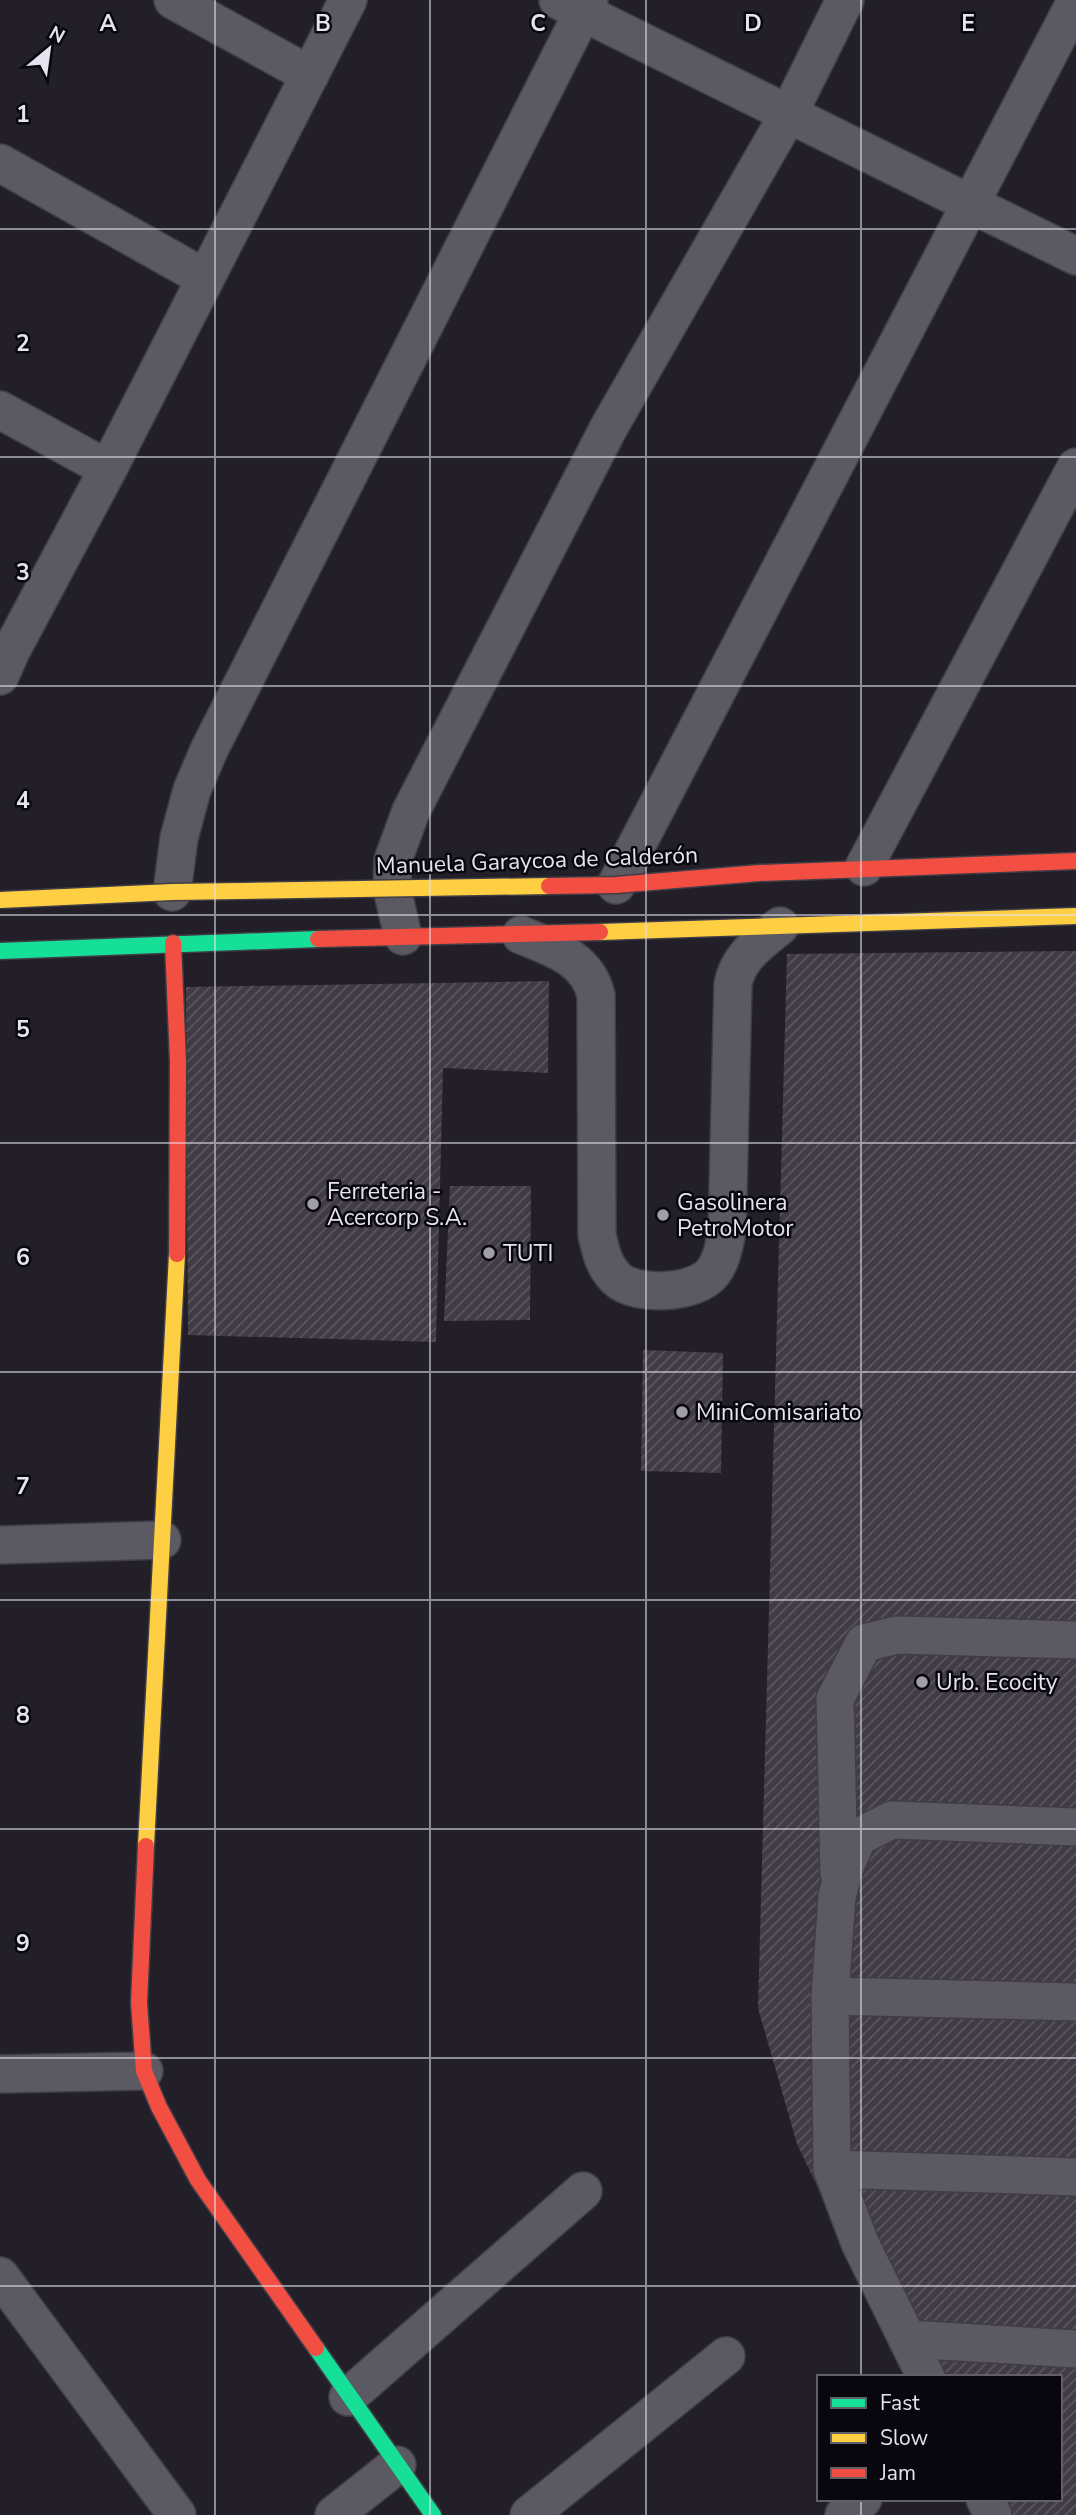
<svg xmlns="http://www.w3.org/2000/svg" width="1076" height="2515" viewBox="0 0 1076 2515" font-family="'Nunito Sans',sans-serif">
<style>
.building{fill:url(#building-hatch)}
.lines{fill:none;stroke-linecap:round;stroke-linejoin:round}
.street-casing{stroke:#403d46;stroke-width:40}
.fast-casing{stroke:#403d46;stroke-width:19}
.slow-casing{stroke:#403d46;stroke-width:19}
.jam-casing{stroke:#403d46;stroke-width:19}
.street{stroke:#5b5961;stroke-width:37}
.fast{stroke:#16e098;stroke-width:16}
.slow{stroke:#ffcf43;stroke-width:16}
.jam{stroke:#f24e42;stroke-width:16}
.slow-bridge-casing{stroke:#403d46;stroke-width:19;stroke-linecap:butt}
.jam-bridge-casing{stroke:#403d46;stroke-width:19;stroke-linecap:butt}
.slow-bridge{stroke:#ffcf43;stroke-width:16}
.jam-bridge{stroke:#f24e42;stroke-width:16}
.grid{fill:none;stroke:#e6e3f0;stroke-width:2;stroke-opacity:0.55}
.poi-dot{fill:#a19eaa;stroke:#09070e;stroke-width:2.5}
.labels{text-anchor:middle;stroke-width:5;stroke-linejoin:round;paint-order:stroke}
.street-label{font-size:23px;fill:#e6e3f0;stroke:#09070e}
.poi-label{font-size:23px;fill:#e6e3f0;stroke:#09070e;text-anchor:start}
.grid-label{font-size:23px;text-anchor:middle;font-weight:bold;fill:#e6e3f0;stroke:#09070e;stroke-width:5;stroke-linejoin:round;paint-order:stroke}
</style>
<defs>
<pattern id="building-hatch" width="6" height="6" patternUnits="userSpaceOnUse" patternTransform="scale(1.75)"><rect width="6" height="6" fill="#403b44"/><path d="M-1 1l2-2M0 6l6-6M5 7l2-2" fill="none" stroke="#5c575f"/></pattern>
</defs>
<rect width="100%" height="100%" fill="#221f29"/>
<path class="building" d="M1076,951V2515H982L974,2499H1060V2377H914L851,2257L797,2144L758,2008L787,954Z
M549,981L548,1073L443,1068L436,1342L188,1335L186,987Z
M450,1186H531L530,1320L444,1321Z
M643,1350L723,1353L721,1473L641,1471Z"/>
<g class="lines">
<defs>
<path id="street" d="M173,0L310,75
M558,0L1076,256
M0,163L205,278
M0,410L108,469
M0,676L11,651L108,469L348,0
M864,867L1076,467
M616,885L1076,1
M172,892L179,838L192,790L209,750L589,0
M521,935C553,948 587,958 596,995L597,1235C601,1252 604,1267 617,1279C636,1297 697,1294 713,1272C722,1260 724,1246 727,1231L733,984C738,957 759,943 780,926
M403,936L392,889L393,860L411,811L609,427L789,113L845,0
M0,1545L162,1540
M839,1873L835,1699L864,1643L897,1635L1076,1640
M830,1996L1076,2002
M0,2074L144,2071
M832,2169L1076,2177
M0,2276L177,2515
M907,2339L1076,2349
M926,2377L860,2243L832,2169L830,1996L837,1896L845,1867L858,1837L892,1820L1076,1827
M348,2397L583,2191
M985,2499L993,2515
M334,2515L397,2465
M529,2515L726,2356
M844,2515L863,2499"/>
<path id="fast" d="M0,951L318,939
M316,2348L433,2515"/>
<path id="slow" d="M600,932L1076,916
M146,1846L177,1254"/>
<path id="jam" d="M759,873L1076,861
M318,939L600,932
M173,943L178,1062L177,1254
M146,1846L139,2003L144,2071L159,2107L198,2180L316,2348"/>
</defs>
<use href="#street" class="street-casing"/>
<use href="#fast" class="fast-casing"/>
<use href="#slow" class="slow-casing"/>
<use href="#jam" class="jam-casing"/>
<use href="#street" class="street"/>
<use href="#fast" class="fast"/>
<use href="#slow" class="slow"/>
<use href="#jam" class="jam"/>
<defs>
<path id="slow-bridge" d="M0,900L172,892L549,886"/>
<path id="jam-bridge" d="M549,886L616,885L759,873"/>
</defs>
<use href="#slow-bridge" class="slow-bridge-casing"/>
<use href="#jam-bridge" class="jam-bridge-casing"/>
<use href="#slow-bridge" class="slow-bridge"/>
<use href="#jam-bridge" class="jam-bridge"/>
</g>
<path class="grid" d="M215,0V2515M430,0V2515M646,0V2515M861,0V2377M0,229H1076M0,457H1076M0,686H1076M0,915H1076M0,1143H1076M0,1372H1076M0,1600H1076M0,1829H1076M0,2058H1076M0,2286H1076M861,2499V2515"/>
<g class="poi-dot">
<circle cx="313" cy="1204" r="7"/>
<circle cx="663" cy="1215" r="7"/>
<circle cx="489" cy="1253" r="7"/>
<circle cx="682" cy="1412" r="7"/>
<circle cx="922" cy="1682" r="7"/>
</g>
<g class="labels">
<g class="street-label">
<text transform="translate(537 860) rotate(-2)" y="8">Manuela Garaycoa de Calderón</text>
</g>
<g class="poi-label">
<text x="327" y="1199">Ferreteria -<tspan x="327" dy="26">Acercorp S.A.</tspan></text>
<text x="677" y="1210">Gasolinera<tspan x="677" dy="26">PetroMotor</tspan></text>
<text x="503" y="1261">TUTI</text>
<text x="696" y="1420">MiniComisariato</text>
<text x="936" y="1690">Urb. Ecocity</text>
</g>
</g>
<g class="grid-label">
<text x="108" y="31">A</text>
<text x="323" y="31">B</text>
<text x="538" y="31">C</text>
<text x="753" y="31">D</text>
<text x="968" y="31">E</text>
<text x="23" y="122">1</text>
<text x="23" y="351">2</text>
<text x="23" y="580">3</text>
<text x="23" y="808">4</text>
<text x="23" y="1037">5</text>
<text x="23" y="1265">6</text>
<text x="23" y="1494">7</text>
<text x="23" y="1723">8</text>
<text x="23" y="1951">9</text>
</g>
<rect x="817" y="2375" width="245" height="126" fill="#09070e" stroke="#615f68" stroke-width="2"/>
<rect x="831" y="2398" width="35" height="10" fill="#16e098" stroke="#615f68" stroke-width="2"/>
<text x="880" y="2410" font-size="21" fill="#e6e3f0">Fast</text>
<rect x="831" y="2433" width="35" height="10" fill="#ffcf43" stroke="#615f68" stroke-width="2"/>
<text x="880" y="2445" font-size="21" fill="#e6e3f0">Slow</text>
<rect x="831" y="2468" width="35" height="10" fill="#f24e42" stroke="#615f68" stroke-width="2"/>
<text x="880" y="2480" font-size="21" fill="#e6e3f0">Jam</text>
<g transform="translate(49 49) rotate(29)" stroke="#09070e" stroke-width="5" paint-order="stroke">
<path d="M0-5L12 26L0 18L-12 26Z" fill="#e6e3f0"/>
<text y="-10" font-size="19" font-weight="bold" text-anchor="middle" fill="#e6e3f0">N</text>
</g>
</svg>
